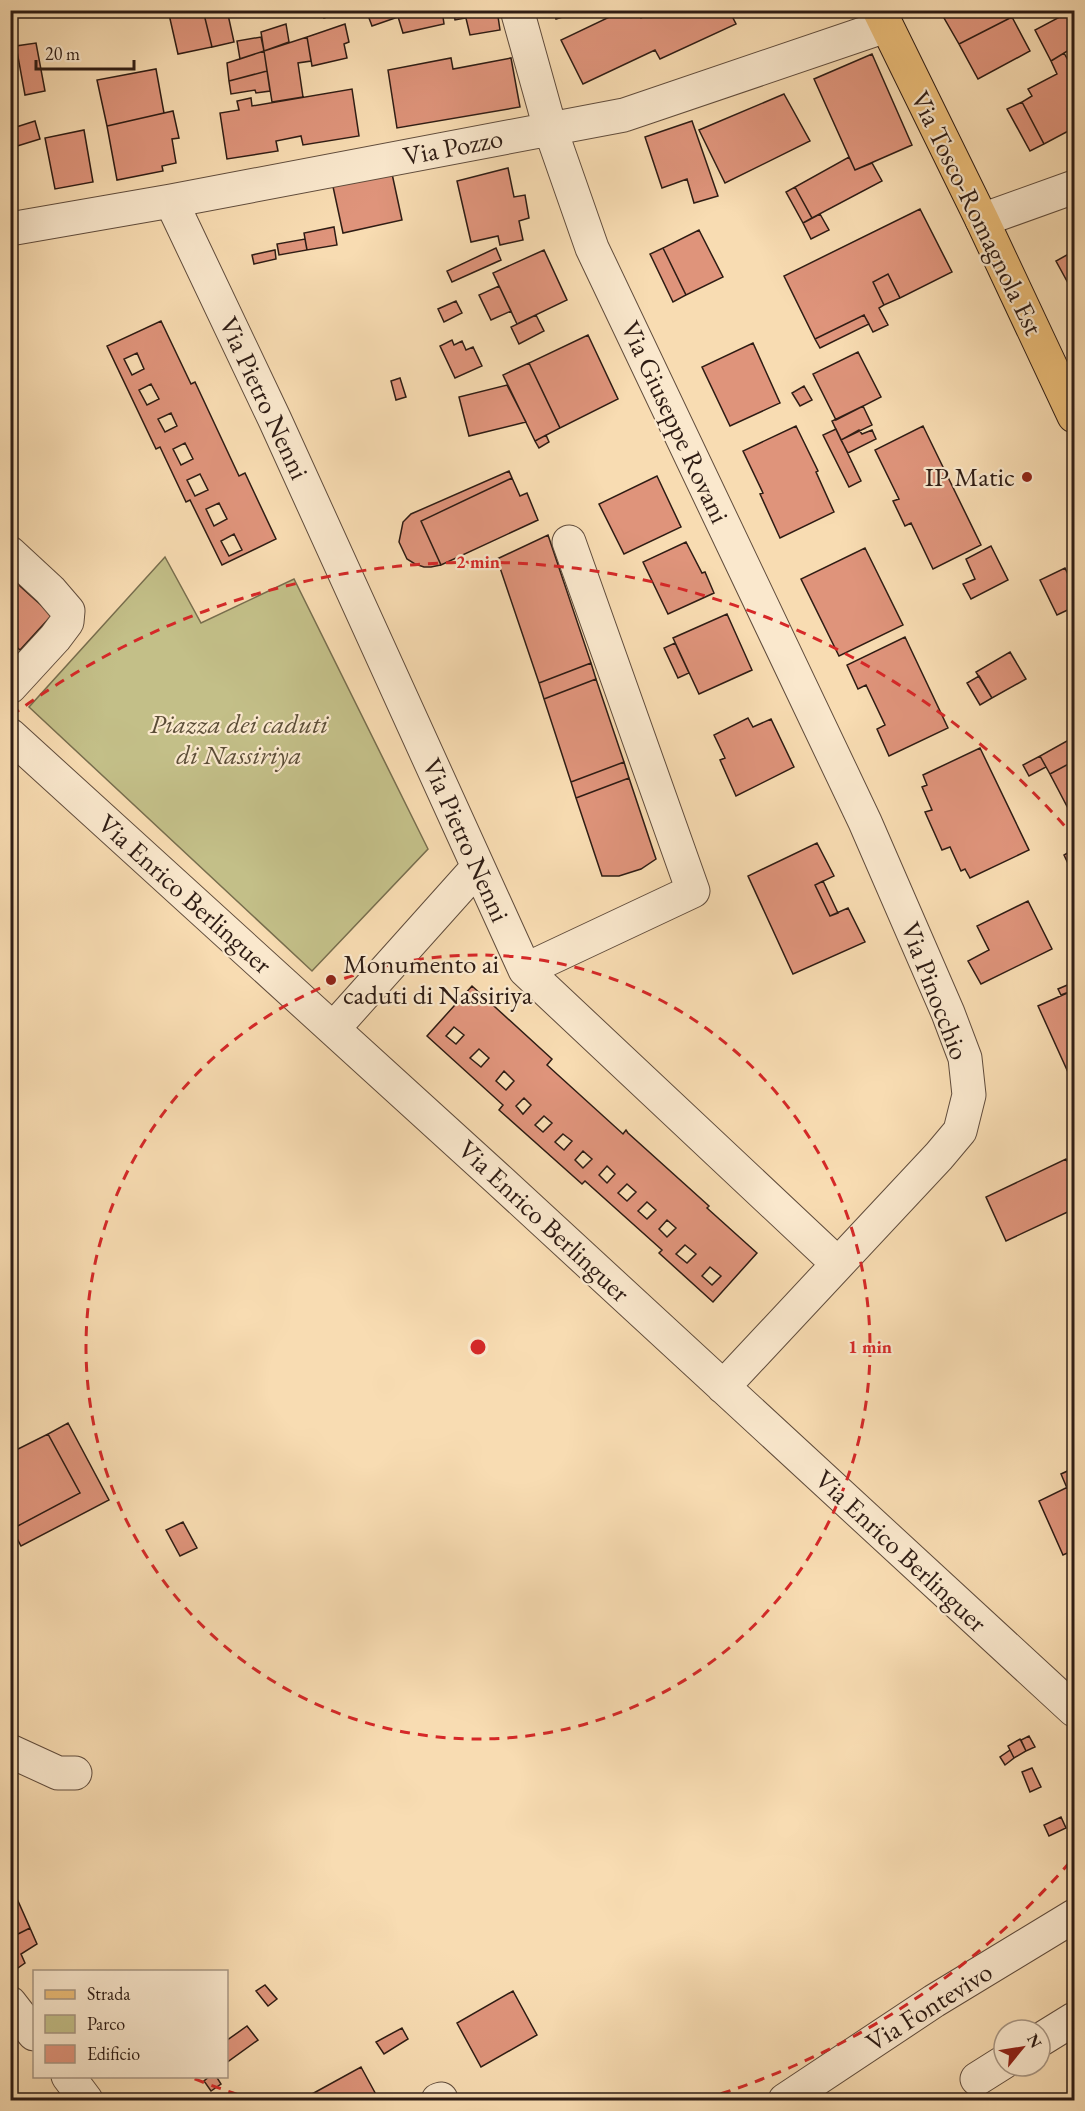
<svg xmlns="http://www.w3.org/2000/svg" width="1085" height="2111" viewBox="0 0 1085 2111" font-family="'EB Garamond',serif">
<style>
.green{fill:#c3bf88;stroke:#786e4e;stroke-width:1.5}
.building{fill:#df947b;stroke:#2e1c14;stroke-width:1.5;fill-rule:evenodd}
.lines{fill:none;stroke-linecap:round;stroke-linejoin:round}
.minor-casing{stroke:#604c3c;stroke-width:35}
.major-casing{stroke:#2e1c14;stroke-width:35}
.minor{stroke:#fae8cd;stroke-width:33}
.major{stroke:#ecbe79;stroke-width:33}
.ring{fill:none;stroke:#d62828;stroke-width:3;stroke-dasharray:10 8}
.poi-dot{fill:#8f2418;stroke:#fae8cd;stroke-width:2}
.labels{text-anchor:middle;stroke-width:4.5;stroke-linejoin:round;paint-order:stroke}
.street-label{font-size:27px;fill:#2e1c14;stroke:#fae8cd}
.poi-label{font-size:27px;fill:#2e1c14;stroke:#fae8cd;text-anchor:end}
.park-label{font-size:27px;font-style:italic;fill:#5b4d37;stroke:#fae8cd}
.centre{fill:#d62828;stroke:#fae8cd;stroke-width:3}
.ring-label{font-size:18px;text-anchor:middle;font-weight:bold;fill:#d62828;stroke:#fae8cd;stroke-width:4.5;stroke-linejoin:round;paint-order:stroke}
</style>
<rect width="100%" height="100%" fill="#f8dcb2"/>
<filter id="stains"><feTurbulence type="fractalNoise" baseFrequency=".00333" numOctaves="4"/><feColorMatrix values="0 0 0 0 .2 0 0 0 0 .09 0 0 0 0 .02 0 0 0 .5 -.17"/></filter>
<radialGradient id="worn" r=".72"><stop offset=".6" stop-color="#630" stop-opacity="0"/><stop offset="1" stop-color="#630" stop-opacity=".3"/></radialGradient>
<path class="green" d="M165,557L201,623L294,579L428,849L312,971L29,707Z"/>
<path class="building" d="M168,10H203L212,47L178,54Z
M203,10H227L234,42L212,47Z
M322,10H347L324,18Z
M366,10H396L398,17L372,26Z
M396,10H442L444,24L403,33Z
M453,10H464L466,18L455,20Z
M464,10H497L500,30L470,35Z
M553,10H582V11L556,19Z
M624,10H638L641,18L657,10H739L731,14L736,24L660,59L655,50L583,84L561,40Z
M1009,10L1012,17L959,44L940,11Z
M1069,12L1074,25V47L1051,61L1035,30Z
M1012,17L1030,51L978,79L959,44Z
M286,24L289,42L264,51L261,32Z
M345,24L349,42L344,44L347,58L312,66L307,37Z
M261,37L264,51L240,59L237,41Z
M307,37L311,61L298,63L303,97L272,102L264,51Z
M36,43L45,91L25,95L16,46Z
M264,51L267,71L229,81L227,63Z
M1064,53L1074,71V128L1044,144L1022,102L1032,96L1028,89L1057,74L1051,61Z
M872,54L912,145L855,170L814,79Z
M451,58L453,69L511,58L520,107L397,128L388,70Z
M156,69L164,113L107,126L97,80Z
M267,71L270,91L256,93L255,90L231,94L229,81Z
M352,89L359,136L303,145L301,136L276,141L278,151L227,159L220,113L239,110L237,101L251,98L252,106Z
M784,94L810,141L725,183L699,130Z
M1022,102L1044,144L1030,151L1007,109Z
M173,111L179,138L172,139L176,163L162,166L163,171L117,180L107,126Z
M35,121L40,139L14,147L10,129Z
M692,121L718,196L694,203L687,179L662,188L645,137Z
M84,130L93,182L55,189L45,138Z
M849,157L855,170L872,163L882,181L812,218L795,187Z
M508,168L514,197L525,195L529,218L519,221L523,240L500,245L498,236L471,242L457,181Z
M391,169L402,220L343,233L332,182Z
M795,187L812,218L803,223L786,192Z
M920,209L952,272L900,298L888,274L873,282L884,305L879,308L888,325L873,332L864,315L815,339L784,276Z
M820,214L829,230L811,239L803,223Z
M334,227L337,245L307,250L304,233Z
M699,230L723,277L686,295L663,248Z
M305,239L307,250L279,255L277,244Z
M496,248L501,260L452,282L447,271Z
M663,248L686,295L673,302L650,254Z
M275,250L276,259L254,264L252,255Z
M544,250L567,300L517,324L493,273Z
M1074,251V294L1056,261Z
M888,274L900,298L884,305L873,282Z
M499,286L511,311L491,320L479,295Z
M456,301L462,313L444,322L438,309Z
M536,315L544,331L519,344L511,327Z
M864,315L869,324L820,348L815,339Z
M161,321L191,384L195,382L239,476L245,473L276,539L222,565L190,500L186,502L160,447L156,449L107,346ZM137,353L144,369L132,375L124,359ZM151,384L159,399L147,405L139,390ZM171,413L177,426L165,432L158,419ZM185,443L193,459L181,465L173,449ZM200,474L208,490L195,496L187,480ZM219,503L227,519L214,526L206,509ZM234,534L242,550L229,556L221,541Z
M588,335L618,399L560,428L529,363Z
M452,340L454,345L462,341L466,350L473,347L482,366L455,378L440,346Z
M753,343L780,403L730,426L702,367Z
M858,352L881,397L836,420L813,374Z
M529,363L560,428L535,441L503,375Z
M400,378L406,397L396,400L391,381Z
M507,385L526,422L469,436L459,397Z
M804,386L812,400L800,406L792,393Z
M863,406L872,425L841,440L832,421Z
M796,426L818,471L816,472L834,512L780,538L760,494L763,493L743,451Z
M923,426L981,545L933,569L911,523L905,526L893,501L899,499L875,450Z
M836,429L861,481L849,487L823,435Z
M859,430L862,434L872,430L876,439L848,453L841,440Z
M546,435L549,442L539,448L535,441Z
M509,471L512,478L421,521L441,565L431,567H424L415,564L407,559L399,542L403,522L411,514Z
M657,476L681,527L624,554L599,504Z
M512,478L520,496L527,493L538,520L441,565L421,521Z
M548,535L591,663L539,683L497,559Z
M686,542L702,573L705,572L714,593L668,614L643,562Z
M991,546L1008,580L971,599L963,584L975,579L966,559Z
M865,548L903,625L839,656L801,579Z
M1065,568L1074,587V607L1057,615L1040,580Z
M10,569L16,573L20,586L52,615L20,650L10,641Z
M727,614L752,670L699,694L673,638Z
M905,637L948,728L889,756L877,729L885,725L866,685L858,689L847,665Z
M675,643L689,673L678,678L664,648Z
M1010,652L1026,679L992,698L976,672Z
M591,663L596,679L544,699L539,683Z
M979,676L992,698L980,705L967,683Z
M596,679L624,762L571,782L544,699Z
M748,718L753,727L771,719L794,767L736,796L720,760L725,758L714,735Z
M1074,737V761L1050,774L1040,756Z
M980,748L1029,850L970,878L965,869L961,871L950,847L942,850L925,812L932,810L922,787L927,785L923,775Z
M1040,756L1046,767L1029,776L1023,765Z
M1074,761V812L1071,814L1050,774Z
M624,762L629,778L576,798L571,782Z
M629,778L656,859L641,869L619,876H602L576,798Z
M817,843L834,876L815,885L830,916L848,908L865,942L793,974L748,876Z
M1074,849V876L1064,855Z
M823,881L838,913L830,916L815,885Z
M1028,901L1052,949L981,984L968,961L989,950L977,926Z
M1072,983L1074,990L1061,995L1058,989Z
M472,986L552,1059L547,1065L623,1134L626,1130L628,1133L709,1206L707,1208L757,1253L713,1302L659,1253L662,1250L585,1181L582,1184L499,1110L503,1105L427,1036ZM454,1027L464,1035L456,1044L446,1036ZM479,1049L489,1058L481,1067L470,1058ZM504,1071L514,1081L506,1090L496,1081ZM524,1098L531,1105L523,1114L516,1106ZM544,1116L552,1123L543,1132L535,1125ZM563,1134L572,1141L564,1150L555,1142ZM583,1151L592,1159L583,1168L575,1160ZM607,1166L615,1174L607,1183L599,1175ZM627,1184L636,1192L627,1201L618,1193ZM647,1202L656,1210L647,1219L638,1211ZM667,1220L676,1228L667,1237L659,1229ZM685,1245L696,1254L687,1263L676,1254ZM710,1267L721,1276L712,1285L702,1276Z
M1074,990V1079L1072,1081L1038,1006Z
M1066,1159L1074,1177V1209L1006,1241L986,1197Z
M68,1423L109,1500L21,1546L12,1529L80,1493L48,1434Z
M48,1434L80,1493L12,1529L10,1453Z
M1074,1468V1484L1067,1488L1061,1474Z
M1074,1484V1550L1063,1555L1039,1501Z
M183,1522L197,1548L180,1556L166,1530Z
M1029,1736L1035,1747L1026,1751L1021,1740Z
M1020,1739L1026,1751L1014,1758L1008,1746Z
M1010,1750L1014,1758L1005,1765L1000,1757Z
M1032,1768L1041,1787L1030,1792L1022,1772Z
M1061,1817L1066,1828L1049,1836L1044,1825Z
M10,1883L30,1928L10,1938Z
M30,1928L37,1944L21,1954L25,1963L15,1970L13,1967L10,1968V1938Z
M265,1985L277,1999L268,2006L256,1991Z
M513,1991L537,2035L481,2067L457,2023Z
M247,2026L258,2040L226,2063V2041Z
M402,2028L408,2039L384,2054L376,2042Z
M361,2067L379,2100H301Z
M210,2076H216L221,2084L211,2091L204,2081Z
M168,2094L171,2100H158Z"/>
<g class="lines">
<defs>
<path id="minor" d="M517,10L550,128L592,248L865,822L948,1013L965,1058L969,1095L960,1131L939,1156L838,1264
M171,201L275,420L525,970L838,1264L723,1387
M982,220L1074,187
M10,229L171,201L624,115L886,26
M10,553L50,590L68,611L67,622L55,638L10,687
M10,735L499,1180L1074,1710
M525,970L693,891L569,542
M333,1029L478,867
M10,1751L58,1773H75
M10,2003L34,2034
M1040,2040L1074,2019
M68,2076L86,2100
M977,2079L1004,2062
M438,2100L441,2099
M785,2100L934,2001L1074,1916"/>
<path id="major" d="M879,10L982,220L1074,416"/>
</defs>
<use href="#minor" class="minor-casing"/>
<use href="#major" class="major-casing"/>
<use href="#minor" class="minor"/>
<use href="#major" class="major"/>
</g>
<g class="ring">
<circle cx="478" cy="1347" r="392"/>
<path d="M1070 1862A785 785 0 0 1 701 2100M255 2100A785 785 0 0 1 190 2077M11 716A785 785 0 0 1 1070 832"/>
</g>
<g class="poi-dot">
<circle cx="1027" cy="477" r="6"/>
<circle cx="331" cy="980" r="6"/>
</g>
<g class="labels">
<g class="street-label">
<text transform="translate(453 147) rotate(-11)" y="9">Via Pozzo</text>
<text transform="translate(977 213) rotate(64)" y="9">Via Tosco-Romagnola Est</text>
<text transform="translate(264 398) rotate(65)" y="9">Via Pietro Nenni</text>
<text transform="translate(675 422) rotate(65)" y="9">Via Giuseppe Rovani</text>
<text transform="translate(466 840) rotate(66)" y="9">Via Pietro Nenni</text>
<text transform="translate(185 894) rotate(42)" y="9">Via Enrico Berlinguer</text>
<text transform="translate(935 991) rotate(69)" y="9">Via Pinocchio</text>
<text transform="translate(544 1221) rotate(43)" y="9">Via Enrico Berlinguer</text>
<text transform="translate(901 1551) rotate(43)" y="9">Via Enrico Berlinguer</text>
<text transform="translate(929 2007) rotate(-32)" y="9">Via Fontevivo</text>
</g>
<g class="poi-label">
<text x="1015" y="486">IP Matic</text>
<text x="343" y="973" text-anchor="start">Monumento ai<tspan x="343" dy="31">caduti di Nassiriya</tspan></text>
</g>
<g class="park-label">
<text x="239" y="733">Piazza dei caduti<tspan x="239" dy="31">di Nassiriya</tspan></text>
</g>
</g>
<circle cx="478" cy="1347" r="9" class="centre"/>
<g class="ring-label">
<text x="478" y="568">2 min</text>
<text x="870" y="1353">1 min</text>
</g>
<rect width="1085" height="2111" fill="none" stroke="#f8dcb2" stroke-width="36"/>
<rect x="12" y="12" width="1061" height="2087" fill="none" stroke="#2e1c14" stroke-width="3"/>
<rect x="18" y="18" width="1049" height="2075" fill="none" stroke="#2e1c14" stroke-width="1.5"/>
<rect x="33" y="1970" width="195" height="108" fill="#fae8cd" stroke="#a89683" stroke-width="1.5"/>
<rect x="45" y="1990" width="30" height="9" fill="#ecbe79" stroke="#a89683" stroke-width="1.5"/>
<text x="87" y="2000" font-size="18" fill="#2e1c14">Strada</text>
<rect x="45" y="2015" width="30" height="18" fill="#c3bf88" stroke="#a89683" stroke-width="1.5"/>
<text x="87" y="2030" font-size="18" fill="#2e1c14">Parco</text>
<rect x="45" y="2045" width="30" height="18" fill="#df947b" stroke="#a89683" stroke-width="1.5"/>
<text x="87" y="2060" font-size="18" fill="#2e1c14">Edificio</text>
<g transform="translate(1022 2048) rotate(60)"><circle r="28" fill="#fae8cd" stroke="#a89683" stroke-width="1.5"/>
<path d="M0-4.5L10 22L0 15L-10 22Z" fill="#8f2418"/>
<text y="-9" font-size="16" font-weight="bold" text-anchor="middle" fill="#2e1c14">N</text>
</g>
<path d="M36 60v9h98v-9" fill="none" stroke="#2e1c14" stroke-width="3"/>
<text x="45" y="60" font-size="18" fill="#2e1c14" stroke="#fae8cd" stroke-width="4.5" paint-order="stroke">20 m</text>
<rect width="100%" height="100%" filter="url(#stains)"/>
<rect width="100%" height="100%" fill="url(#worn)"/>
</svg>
